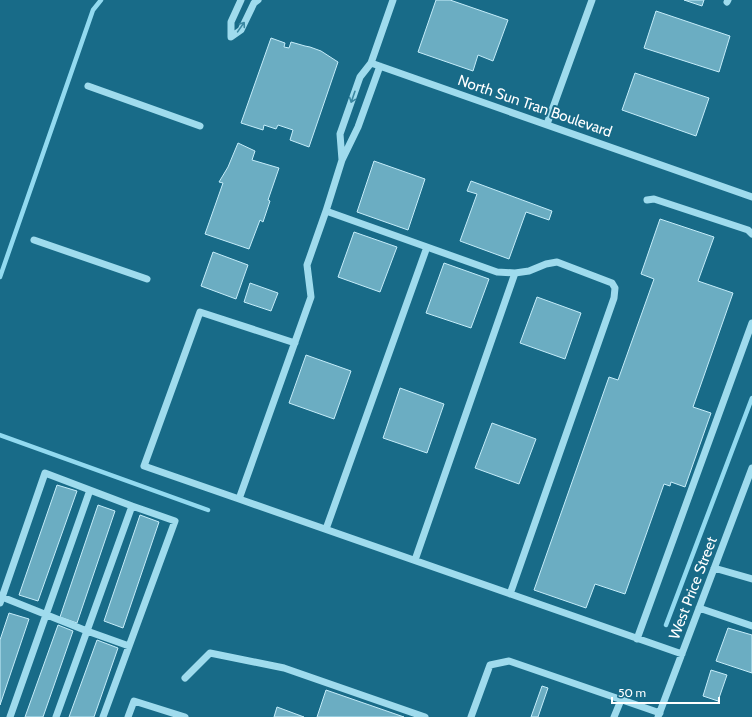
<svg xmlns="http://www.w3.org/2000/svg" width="752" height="717" viewBox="0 0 752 717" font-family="Cabin,sans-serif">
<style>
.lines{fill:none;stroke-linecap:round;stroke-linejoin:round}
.stream{stroke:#92daf0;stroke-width:4.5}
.building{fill:#6badc2;stroke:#c5edfa}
.minor{stroke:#9fdbed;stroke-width:7}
.oneway{stroke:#3a87a1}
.labels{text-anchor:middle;stroke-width:4;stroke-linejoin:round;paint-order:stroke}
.street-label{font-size:15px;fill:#fff;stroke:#186b88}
</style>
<rect width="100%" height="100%" fill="#186b88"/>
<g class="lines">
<path class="stream" d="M0,277L93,10L101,0
M0,435L208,510
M666,625L752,398"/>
</g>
<path class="building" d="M436,0H450L508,20L493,61L478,55L473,71L418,52Z
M684,0H704L702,6Z
M656,11L730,36L719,72L644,48Z
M271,38L285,43L284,47L289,48L291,42L305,46L310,47L321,51L338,62L309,147L290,140L293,130L278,125L276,129L264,125L263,130L241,123Z
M635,73L709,98L696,136L622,110Z
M238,143L255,151L252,160L279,168L268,200L270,201L263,222L260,220L249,249L205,234L223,183L219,182L228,167Z
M374,161L425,179L408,230L357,212Z
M471,181L552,211L549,220L526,212L509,259L460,241L477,194L467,191Z
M660,219L714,237L698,281L733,293L693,407L711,413L685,487L671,482L670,486L664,484L625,594L595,584L586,608L534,590L609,377L618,380L654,279L641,274Z
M354,232L397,247L380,292L338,277Z
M213,252L248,265L236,299L201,286Z
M444,263L489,279L471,328L426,313Z
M250,283L278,293L271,311L244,302Z
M537,297L581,313L565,359L520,343Z
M306,355L351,371L334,419L289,403Z
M400,388L444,404L427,453L383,438Z
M492,423L536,439L519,484L475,468Z
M57,485L77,491L38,601L19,595Z
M98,505L115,511L77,623L60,617Z
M140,515L159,522L123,628L104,621Z
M9,613L29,619L0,705V640Z
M58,625L73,631L43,717H25Z
M728,628L752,635V673L716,661Z
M97,640L118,648L94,717H69Z
M711,670L727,675L718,701L703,696Z
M542,686L548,688L538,717H531Z
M326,690L404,717H317Z
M277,707L304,717H274Z"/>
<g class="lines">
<path class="minor" d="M241,0L231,22V37L241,30L254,3L258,0
M393,0L371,63L752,197
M727,2L728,0
M371,63L360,77L340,134L342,160L358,127L380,66
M88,86L200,126
M547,124L592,0
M647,200L654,199L748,230L752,234
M326,211L342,160
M34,240L147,279
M295,343L200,312L144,466L239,499L311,297L307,265L326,211L497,272L515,273L529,271L546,264L557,262L612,283L615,288L614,298L510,594
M239,499L682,654
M326,529L427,247
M415,560L515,273
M714,568L752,579
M2,597L87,631L129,646
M0,603L45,473L132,506L56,717
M699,608L752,626
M637,639L752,323
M185,678L210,653L284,668L425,717
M10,717L90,490
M103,717L175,521L132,506
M128,717L134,701L185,717
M471,717L490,665L509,661L660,713
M614,717L621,700
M658,717L752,468"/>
</g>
<defs><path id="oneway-shaft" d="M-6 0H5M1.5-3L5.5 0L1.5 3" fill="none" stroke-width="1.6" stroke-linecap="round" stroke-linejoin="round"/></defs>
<g class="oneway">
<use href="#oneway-shaft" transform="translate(241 27) rotate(-55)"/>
<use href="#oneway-shaft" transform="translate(353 97) rotate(109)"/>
</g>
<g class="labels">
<g class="street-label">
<text transform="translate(535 106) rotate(19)" y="5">North Sun Tran Boulevard</text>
<text transform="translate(693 588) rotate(-69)" y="5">West Price Street</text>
</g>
</g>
<path d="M612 697v6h107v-6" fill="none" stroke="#ffffff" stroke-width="2"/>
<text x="618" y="697" font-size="12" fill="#ffffff" stroke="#186b88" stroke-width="3" paint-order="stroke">50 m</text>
</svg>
